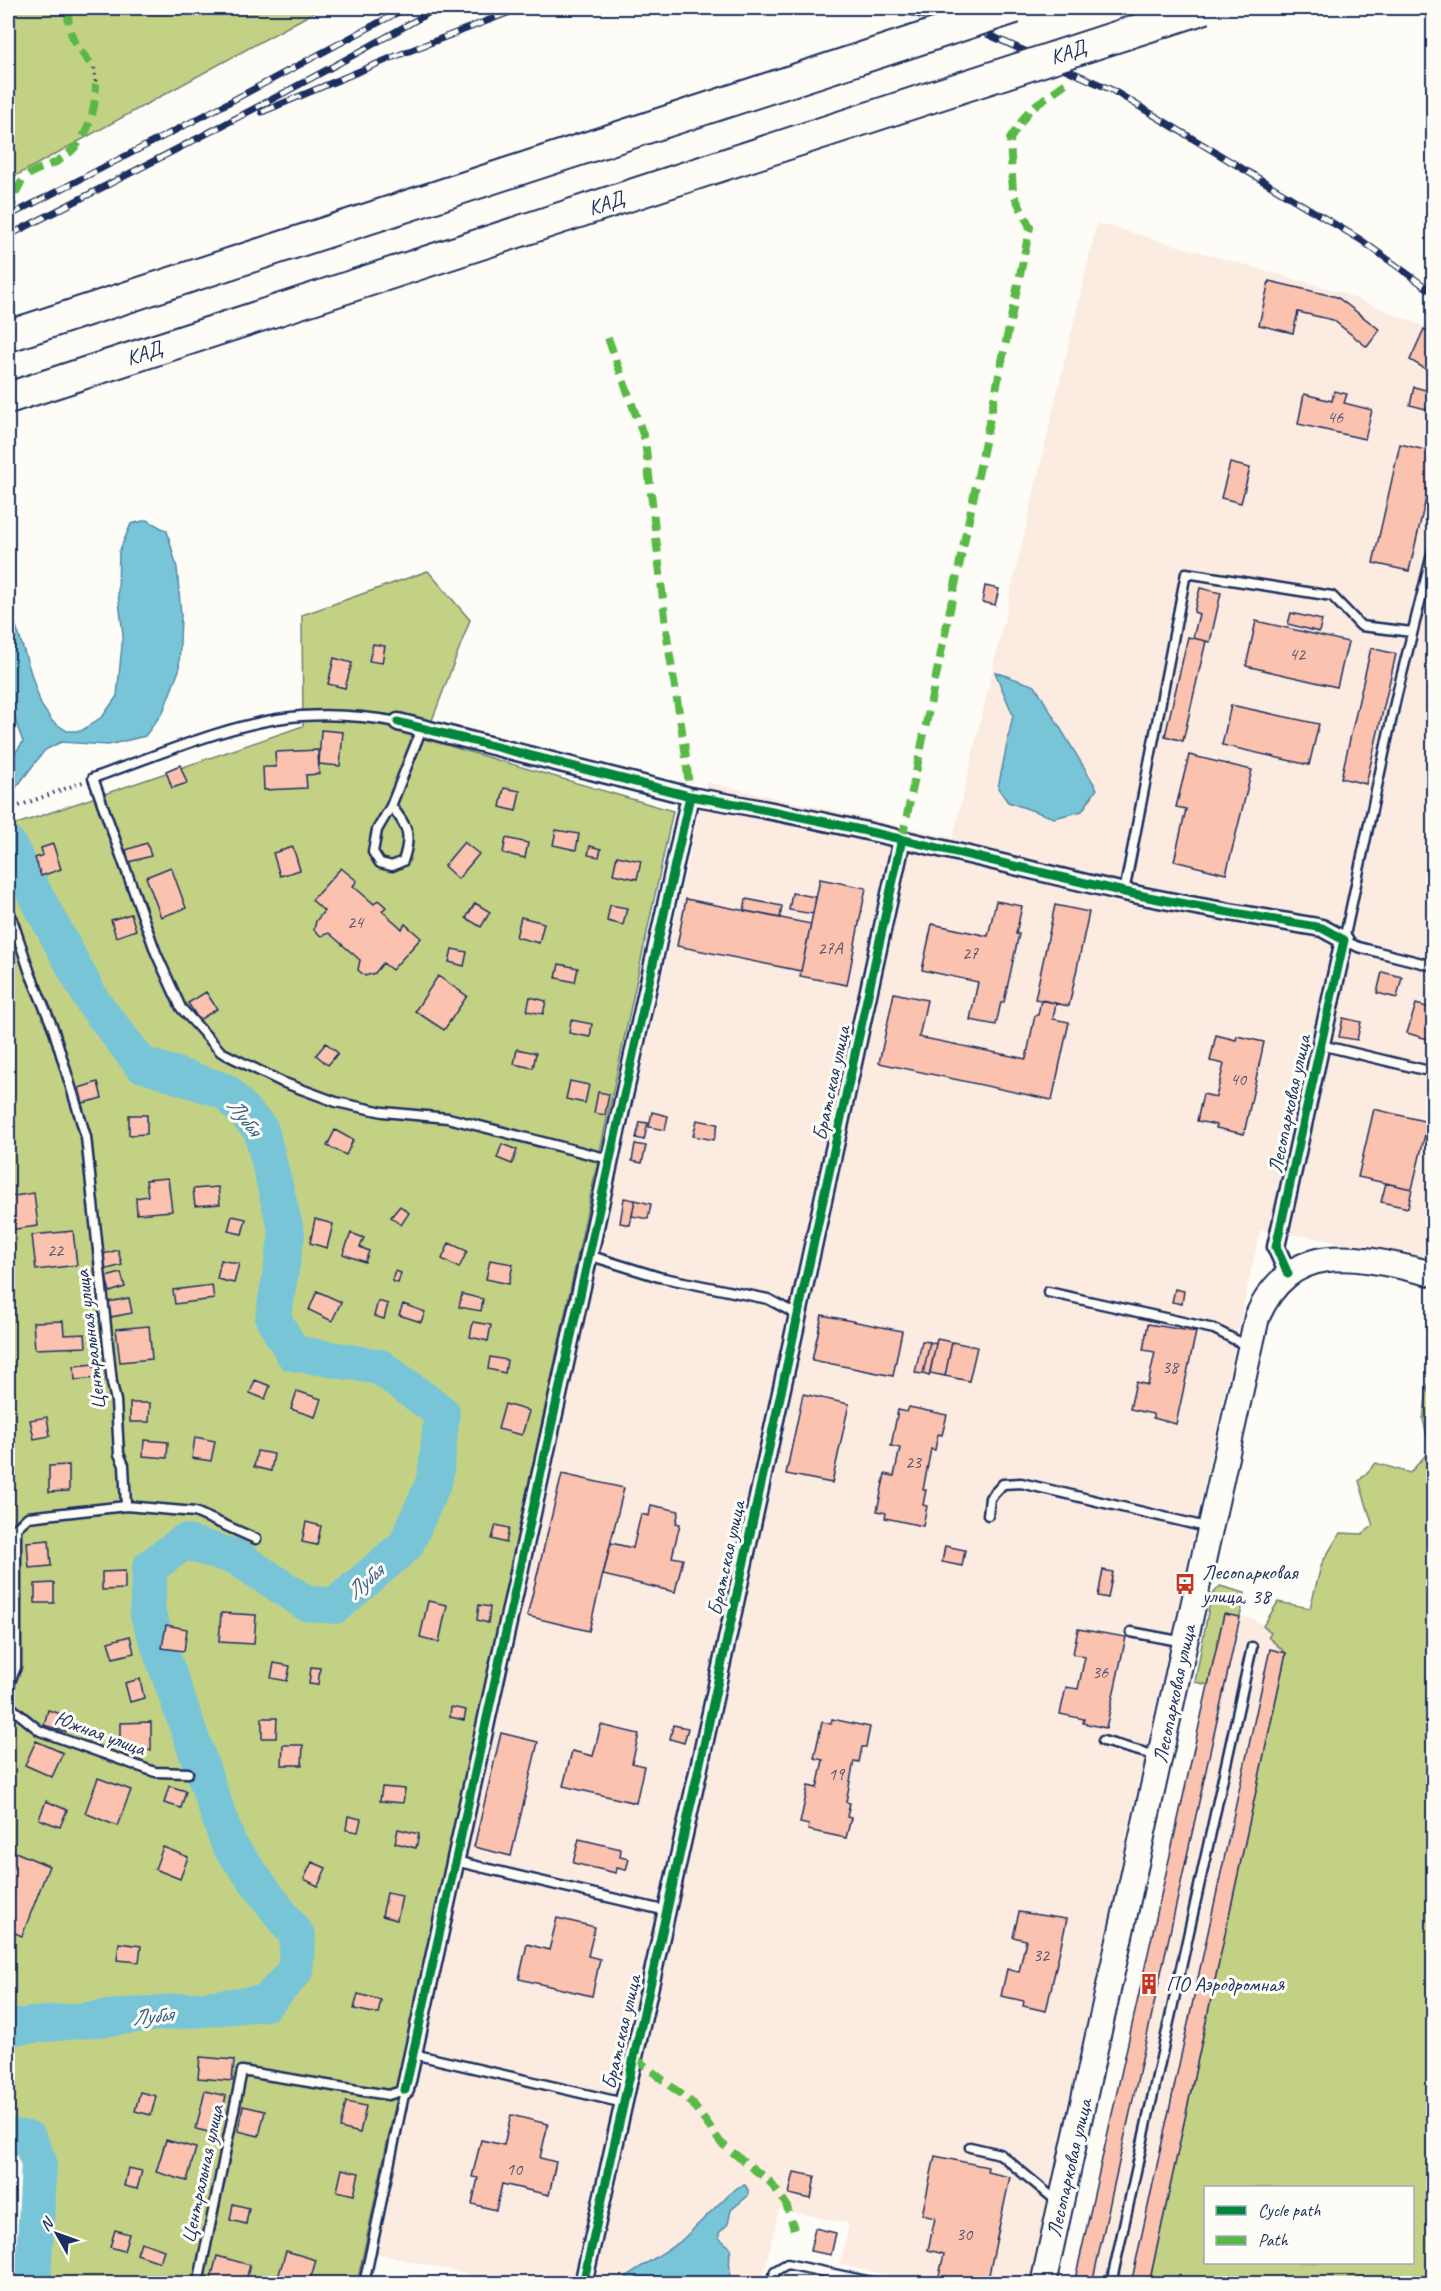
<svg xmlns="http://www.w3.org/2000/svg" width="1441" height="2291" viewBox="0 0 1441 2291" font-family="Caveat,sans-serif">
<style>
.built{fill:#fcebe1}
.green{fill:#c3d185;stroke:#6f8072;stroke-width:1.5;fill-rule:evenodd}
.water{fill:#79c5d8;stroke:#5389a7;stroke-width:1.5}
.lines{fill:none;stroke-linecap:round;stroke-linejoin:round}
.river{stroke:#79c5d8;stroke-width:36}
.building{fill:#fac2af;stroke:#1b2f5e;stroke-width:1.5}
.lane-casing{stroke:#1b2f5e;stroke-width:13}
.street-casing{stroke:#1b2f5e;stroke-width:21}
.secondary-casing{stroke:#1b2f5e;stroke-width:28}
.path{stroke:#1b2f5e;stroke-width:4;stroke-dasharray:1.5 4.5;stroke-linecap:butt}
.lane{stroke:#fdfcf7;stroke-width:8}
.street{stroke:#fdfcf7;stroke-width:16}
.secondary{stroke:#fdfcf7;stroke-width:24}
.rail-casing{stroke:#1b2f5e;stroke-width:7}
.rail{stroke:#fdfcf7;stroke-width:4.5;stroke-dasharray:14;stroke-linecap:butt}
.highway-bridge-casing{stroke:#1b2f5e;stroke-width:34;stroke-linecap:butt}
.highway-bridge{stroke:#fdfcf7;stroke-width:30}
.quiet{stroke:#58b947;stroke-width:8;stroke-dasharray:15 8;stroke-linecap:butt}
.cycleway-casing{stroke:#fdfcf7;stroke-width:13}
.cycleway{stroke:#00873e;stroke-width:9}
.labels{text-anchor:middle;stroke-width:6;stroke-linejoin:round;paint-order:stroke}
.number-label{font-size:18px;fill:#535472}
.street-label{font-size:21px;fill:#1b2f5e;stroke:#fdfcf7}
.poi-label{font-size:21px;fill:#1b2f5e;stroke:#fdfcf7;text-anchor:start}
.water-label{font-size:22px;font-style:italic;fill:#375c83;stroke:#fdfcf7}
</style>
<rect width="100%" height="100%" fill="#fdfcf7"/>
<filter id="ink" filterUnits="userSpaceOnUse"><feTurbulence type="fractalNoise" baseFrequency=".0167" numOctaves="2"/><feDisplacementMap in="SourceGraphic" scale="12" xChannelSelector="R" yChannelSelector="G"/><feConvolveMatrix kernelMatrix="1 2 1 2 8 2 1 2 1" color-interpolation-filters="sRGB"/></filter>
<g filter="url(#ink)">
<path class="built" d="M1097,223L1337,291L1433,330V1262L1311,1237L1260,1230L1030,2283H925L840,2265L849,2224L779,2209L762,2283H506L374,2253L706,782L953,838Z
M1224,1614L1254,1619L1271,1632L1268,1638L1286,1653L1149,2283L1074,2284Z"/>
<path class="green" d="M8,8H322L8,180Z
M428,571L470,620L425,739L673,811L357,2283H43L44,2236L51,2160L38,2128L8,2124V827L303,726L302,615Z
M1433,1383L1434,2256L1427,2283L1149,2284L1286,1653L1268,1637L1271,1632L1263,1626L1278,1602L1310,1608L1322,1563L1340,1533L1362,1534L1373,1526L1359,1481L1376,1463L1410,1473L1430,1450L1423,1419L1428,1385ZM1206,2188H1412V2262H1206Z
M1220,1586L1245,1593L1240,1617L1224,1614L1208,1685L1195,1682L1211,1596Z"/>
<path class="water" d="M147,520L167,531L177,568L181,615L179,670L163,712L145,736L108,745L61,742L45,750L8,798V763L23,742L8,700V568L10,607L41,705L52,721L67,731H81L103,716L117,696L123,635L118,593L119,552L131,524Z
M995,672L1035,686L1097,789L1082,811L1054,818L1008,802L998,788L1013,715Z
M8,801L15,833L36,878L22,887L8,864Z
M745,2185L748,2190V2196L731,2210L728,2224L719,2233V2238L731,2248C727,2261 732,2271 729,2283H624L628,2275L680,2242L730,2193L739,2187Z"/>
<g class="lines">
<path class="river" d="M8,844L93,1002L141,1064L225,1091L261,1130L287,1234L273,1318L293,1353L380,1367L442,1413L435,1479L406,1545L335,1606L306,1603L236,1557L184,1542L150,1567L147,1612L229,1845L298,1937L295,1971L266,2003L14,2027L8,2030
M8,2136L29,2139L39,2162L33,2284"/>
</g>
<path class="building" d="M8,80L15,94L8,97Z
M1269,281L1337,297L1380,330L1367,347L1333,320L1298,312L1293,333L1259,325Z
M1424,329L1434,334V374L1410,360Z
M1414,387L1434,392V411L1410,405Z
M1334,391L1347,394L1344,403L1372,410L1365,439L1298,424L1304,394L1332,401Z
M1432,411H1434V433L1427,432Z
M1400,444L1434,452V464L1409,571L1373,563Z
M1230,463L1250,468L1241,503L1221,498Z
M985,586L999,589L995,605L982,602Z
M1200,588L1221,593L1210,642L1193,638L1199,614L1194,612Z
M1291,613L1322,620L1319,632L1288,624Z
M1256,621L1348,642L1337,687L1246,666Z
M1188,637L1206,641L1183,741L1165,736Z
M373,644L385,646L382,663L369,661Z
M1371,648L1396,654L1366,784L1341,778Z
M334,658L352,663L345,688L328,684Z
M1231,705L1319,724L1309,765L1222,745Z
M321,730L343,732L340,766L319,764Z
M318,750L319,774L306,775L307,788L264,790L263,767H276L275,752Z
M1189,755L1252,770L1226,874L1174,861L1186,809L1176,807Z
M180,765L187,783L172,788L166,771Z
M504,788L520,791L516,811L500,807Z
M556,830L579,834L576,850L553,845Z
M506,838L528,843L525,858L503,853Z
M464,842L479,854L458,879L444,866Z
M147,843L151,856L129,862L126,850Z
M53,844L61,869L41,876L35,858L43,855L41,848Z
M590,846L601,849L599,857L588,855Z
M293,847L300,870L280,876L273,853Z
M617,856L641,861L637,879L613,874Z
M171,867L186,908L161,917L146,877Z
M341,868L357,881L353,886L374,904L378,900L386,907L382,911L399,926L402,929L405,924L421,938L392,970L383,963L375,973L365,976L358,970L360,960L329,933L321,936L314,930L316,921L324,911L312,900Z
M820,879L866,888L847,985L800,976Z
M792,893L816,897L813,914L789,910Z
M686,899L811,924L801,971L677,946Z
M746,899L782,906L780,918L744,911Z
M996,901L1022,906L1016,934H1019L1004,1002H1001L996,1025L970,1020L978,982L922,970L932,924L988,936Z
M475,903L490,912L481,927L466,918Z
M610,905L627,908L623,925L607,921Z
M1055,905L1089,912L1069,1006L1035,999Z
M131,914L136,930L116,937L111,920Z
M521,917L544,923L539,943L516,937Z
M452,949L467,952L464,966L449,962Z
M559,964L578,968L575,982L556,978Z
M1382,972L1402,977L1397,998L1377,993Z
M438,976L467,996L444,1030L415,1011Z
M206,992L217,1009L199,1020L188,1003Z
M894,993L927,1000L919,1037L1026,1059L1035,1015H1038L1041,1000L1056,1003L1053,1019L1069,1022L1052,1100L879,1063Z
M530,997L546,1001L543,1014L527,1011Z
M1416,1004L1434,1009V1041L1407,1033Z
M1343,1018L1361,1022L1357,1040L1339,1037Z
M571,1020L592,1024L590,1037L569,1033Z
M1216,1035L1236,1040L1237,1036L1264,1042L1244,1134L1216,1128L1217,1125L1197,1121L1203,1094L1216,1097L1224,1064L1210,1061Z
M326,1043L338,1053L328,1065L316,1055Z
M517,1049L536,1053L533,1068L514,1064Z
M570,1081L589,1085L585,1103L566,1099Z
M98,1082L102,1098L83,1103L79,1088Z
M598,1092L609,1094L605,1115L594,1113Z
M1374,1109L1428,1122L1412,1189L1358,1177Z
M652,1112L668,1116L665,1130L649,1127Z
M129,1115H147V1134L129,1135Z
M697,1120L718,1124L714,1140L693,1136Z
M640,1122L648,1123L644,1140L636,1138Z
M335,1130L353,1140L346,1155L327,1146Z
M502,1144L517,1150L512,1164L497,1158Z
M635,1144L646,1146L642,1163L632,1161Z
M168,1178L172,1211L137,1214L136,1198L148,1196L146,1180Z
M1386,1183L1412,1189L1408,1208L1381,1202Z
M218,1187L220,1204L195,1206L193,1189Z
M34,1193L38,1226L8,1230V1197Z
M624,1198L635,1200L630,1225L620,1223Z
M635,1200L651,1204L648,1219L632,1216Z
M400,1206L409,1213L401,1225L391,1217Z
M232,1216L246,1219L242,1234L228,1231Z
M315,1219L333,1224L327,1248L310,1243Z
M73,1231L77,1265L36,1270L32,1235Z
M351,1233L364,1238L360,1247L369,1251L365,1262L343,1254Z
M449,1243L467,1251L459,1268L442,1259Z
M118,1250L122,1265L104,1270L100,1255Z
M221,1260L239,1264L234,1283L217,1279Z
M490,1260L513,1264L509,1284L486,1279Z
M395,1271L401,1273L398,1283L392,1281Z
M121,1273L125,1287L110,1292L106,1277Z
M212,1285L214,1299L175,1304L173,1290Z
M1175,1289L1184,1291L1182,1304L1172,1302Z
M317,1291L341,1302L332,1321L309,1310Z
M462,1294L483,1299L481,1311L459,1307Z
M129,1298L132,1313L111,1317L108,1302Z
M378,1301L388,1304L384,1319L374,1316Z
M403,1304L425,1312L421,1322L399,1315Z
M822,1315L902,1331L893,1376L812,1360Z
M63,1321L64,1335L85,1334L86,1347L35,1349L33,1322Z
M473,1322L491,1325L488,1341L470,1337Z
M1148,1324L1196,1332L1176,1424L1153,1418V1414L1130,1409L1136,1382L1148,1385L1155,1352L1143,1350Z
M149,1326L152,1359L120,1362L116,1329Z
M937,1339L952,1342L945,1376L930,1373Z
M922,1341L930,1342L923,1374L915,1373Z
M930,1342L936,1344L929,1376L923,1374Z
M952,1342L977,1347L969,1381L945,1376Z
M490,1357L507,1360L505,1373L488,1369Z
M94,1364L96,1378L75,1380L74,1366Z
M255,1380L270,1386L265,1399L250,1393Z
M297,1391L321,1399L315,1417L291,1409Z
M803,1394L849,1404L832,1483L786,1474Z
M130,1403H150L149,1422H130Z
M505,1404L529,1411L522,1435L498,1429Z
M909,1407L947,1415L942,1435L938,1434L935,1450L931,1449L923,1490H926L923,1505L927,1506L923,1526L885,1518L886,1513L877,1511L885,1474L894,1476L900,1448L891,1446L898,1410L907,1412Z
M47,1417L50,1436L34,1439L30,1420Z
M195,1437L215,1441L211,1461L192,1458Z
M144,1440L168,1442L167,1458L143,1456Z
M257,1451L274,1454L271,1471L254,1467Z
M69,1465V1491L49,1492V1466Z
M562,1474L624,1488L589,1631L527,1616Z
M651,1505L679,1511L676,1523L680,1524L672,1557L683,1559L675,1592L603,1575L611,1543L633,1548L641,1514L649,1516Z
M306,1522L321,1526L317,1545L302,1542Z
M496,1525L509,1528L506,1543L492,1539Z
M49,1540L51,1566L29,1568L27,1542Z
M945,1546L965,1550L962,1566L942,1562Z
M1103,1570L1113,1572L1108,1598L1098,1596Z
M125,1571V1589L102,1590V1572Z
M54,1583V1603H35V1584Z
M428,1601L447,1605L439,1642L420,1637Z
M479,1605L490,1607L488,1623L477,1620Z
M221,1613L256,1615L254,1644L219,1642Z
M1224,1614L1240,1617L1092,2284H1074Z
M166,1625L187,1629L184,1651L162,1648Z
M1078,1629L1126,1637L1106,1728L1083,1723L1084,1719L1060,1714L1066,1687L1078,1689L1085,1657L1073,1654Z
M130,1636L134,1653L113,1658L108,1642Z
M1270,1649L1286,1653L1149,2284H1131Z
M274,1663L290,1666L287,1681L271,1678Z
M311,1667L320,1668L318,1685L309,1684Z
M140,1679L144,1698L130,1702L125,1683Z
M451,1707L466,1710L464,1720L450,1717Z
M48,1710L71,1717L66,1732L44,1725Z
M262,1718H277L276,1738H262Z
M832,1719L870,1727L866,1747H862L859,1762L854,1761L846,1802L850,1803L847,1817L851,1818L846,1838L808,1830L809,1825L800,1823L808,1786L817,1788L823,1760L814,1758L822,1722L831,1724Z
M151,1722V1750H120V1723Z
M601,1725L639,1734L632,1763L644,1766L636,1803L563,1786L572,1751L593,1756Z
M673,1725L688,1728L684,1743L670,1739Z
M501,1733L538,1742L511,1856L474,1847Z
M36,1741L63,1753L52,1777L25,1765Z
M283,1745H303L302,1765H282Z
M98,1778L131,1790L117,1826L85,1813Z
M169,1786L186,1791L181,1808L164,1803Z
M382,1787L405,1789L403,1803L380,1801Z
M46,1801L67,1810L60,1827L39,1819Z
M348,1816L361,1819L358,1832L346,1830Z
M398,1829L419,1834L416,1848L395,1843Z
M579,1839L621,1849L620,1857L629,1859L626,1870L617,1868L616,1873L573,1863Z
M163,1847L188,1857L180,1879L155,1869Z
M8,1849L49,1866L22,1936L8,1930Z
M312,1862L326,1868L318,1886L304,1879Z
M387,1893L402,1896L397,1920L382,1916Z
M1019,1912L1067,1919L1046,2011L1023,2006L1024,2001L1001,1996L1007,1969L1019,1972L1026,1940L1013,1937Z
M557,1918L595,1927L588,1956L600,1959L592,1996L519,1979L527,1944L549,1950Z
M119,1943L141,1946L139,1962L117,1960Z
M358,1994L381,2000L378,2014L354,2009Z
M200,2057L234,2060L232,2081L198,2078Z
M205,2091L226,2096L217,2134L196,2129Z
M140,2092L156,2096L151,2115L135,2111Z
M346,2102L366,2106L360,2133L340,2128Z
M243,2106L265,2111L259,2136L238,2131Z
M511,2115L548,2124L540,2158L556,2162L549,2195L502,2184L496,2210L472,2204L478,2178L472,2177L481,2140L504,2145Z
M166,2140L196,2148L187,2181L156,2172Z
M935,2156L988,2167L987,2172L1010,2177L987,2284H952L938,2280L944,2254L928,2250L935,2218L922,2215Z
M128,2168L142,2171L137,2189L124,2186Z
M342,2169L359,2173L354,2195L337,2191Z
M794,2172L815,2176L811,2199L789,2194Z
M233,2204L249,2208L246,2224L230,2220Z
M815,2228L836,2233L831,2255L810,2251Z
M115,2230L129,2234L124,2251L110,2247Z
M141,2242L164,2250L160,2262L137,2254Z
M286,2251L316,2260L309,2284H276Z
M217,2256L250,2265L245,2284H226L211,2279Z"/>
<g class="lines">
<defs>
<path id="lane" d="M1434,546L1396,698L1344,940L1358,947L1434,966
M398,722C366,716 333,714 301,716C235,721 155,756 93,778L156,953L181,1008L221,1052L282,1082L336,1102L383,1112L448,1118L609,1159
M391,806L377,830L373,852L380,863L392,866L403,861C412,835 408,826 391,806L422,728
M1124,892L1186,573L1332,596L1361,626L1412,632
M8,907L30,973L53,1028L86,1137L112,1383L116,1401L119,1454L124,1465L126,1506L28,1517L16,1528V1667L8,1687
M1321,1045L1433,1072
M588,1255L659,1277L768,1299L798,1315
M1048,1292L1214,1329L1249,1347
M126,1506L195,1512L256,1539
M988,1515L990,1498L1003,1484L1021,1483L1210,1528
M1131,1632L1184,1642
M8,1705L40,1731L155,1772L188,1773
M1103,1741L1157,1756
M455,1861L667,1911
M413,2054L624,2103
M970,2147L1000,2154L1058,2202
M198,2284L242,2071L388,2095L405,2090L364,2284
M772,2284L775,2271L787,2264L881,2284
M1111,2284L1252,1647"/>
<path id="street" d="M398,722L690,796C835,820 977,858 1120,891C1187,906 1255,916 1322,928L1344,940L1276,1247L1288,1274
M405,2090L690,796
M583,2284L698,1772L902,839"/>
<path id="secondary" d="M1043,2284L1257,1317C1293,1235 1363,1258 1434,1274"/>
</defs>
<use href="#lane" class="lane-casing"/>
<use href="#street" class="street-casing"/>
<use href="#secondary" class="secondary-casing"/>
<path class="path" d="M94,68L96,84
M8,810L83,782"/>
<use href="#lane" class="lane"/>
<use href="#street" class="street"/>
<use href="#secondary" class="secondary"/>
<defs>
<path id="rail" d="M894,8L978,30L1112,90L1361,240L1434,293
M262,112L391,58L520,8
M9,216L205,115L406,8
M8,236C152,162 297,89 437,8"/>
</defs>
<use href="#rail" class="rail-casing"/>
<use href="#rail" class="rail"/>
<defs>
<path id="highway-bridge" d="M8,336L1015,8
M8,398L1205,8"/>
</defs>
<use href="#highway-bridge" class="highway-bridge-casing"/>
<use href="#highway-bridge" class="highway-bridge"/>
<path class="quiet" d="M68,8C68,38 76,45 94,68
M8,216C14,205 14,190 24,179C33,169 45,168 56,162C87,145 95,116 96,84
M608,338L645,440L668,644L685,749L690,796
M902,839L1030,227L1013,193L1010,139L1030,109L1066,83
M634,2057L692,2103L721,2143L770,2182L786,2204L794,2229"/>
<defs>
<path id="cycleway" d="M398,722L690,796C835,820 977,858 1120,891C1187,906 1255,916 1322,928L1344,940L1276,1247L1288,1274
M405,2090L690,796
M583,2284L698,1772L902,839"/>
</defs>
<use href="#cycleway" class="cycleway-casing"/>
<use href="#cycleway" class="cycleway"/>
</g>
</g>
<defs>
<symbol id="bus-bare" viewBox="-9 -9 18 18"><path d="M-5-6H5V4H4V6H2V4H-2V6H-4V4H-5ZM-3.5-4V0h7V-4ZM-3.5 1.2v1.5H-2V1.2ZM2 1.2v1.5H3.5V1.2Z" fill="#c8321e" stroke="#fdfcf7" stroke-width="2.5" paint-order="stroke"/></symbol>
<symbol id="building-bare" viewBox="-9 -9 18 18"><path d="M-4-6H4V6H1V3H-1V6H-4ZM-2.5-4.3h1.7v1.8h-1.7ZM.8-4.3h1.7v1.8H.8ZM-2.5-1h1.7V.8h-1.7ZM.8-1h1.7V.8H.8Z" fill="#c8321e" stroke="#fdfcf7" stroke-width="2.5" paint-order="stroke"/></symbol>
</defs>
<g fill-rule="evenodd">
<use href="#bus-bare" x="1170" y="1569" width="30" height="30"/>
<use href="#building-bare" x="1134" y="1969" width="30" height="30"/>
</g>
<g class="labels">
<g class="number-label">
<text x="1335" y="423">46</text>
<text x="1297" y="660">42</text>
<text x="355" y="928">24</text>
<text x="830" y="954">27А</text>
<text x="970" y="959">27</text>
<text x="1238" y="1085">40</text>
<text x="55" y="1256">22</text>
<text x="1170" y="1373">38</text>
<text x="913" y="1468">23</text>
<text x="1100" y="1678">36</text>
<text x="836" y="1780">19</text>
<text x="1041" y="1961">32</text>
<text x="514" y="2175">10</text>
<text x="964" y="2240">30</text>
</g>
<g class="street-label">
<text transform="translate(1068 52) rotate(-18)" y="7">КАД</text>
<text transform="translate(606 203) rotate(-18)" y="7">КАД</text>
<text transform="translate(144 353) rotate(-18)" y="7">КАД</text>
<text transform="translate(831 1083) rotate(-78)" y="7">Братская улица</text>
<text transform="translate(1289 1104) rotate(-78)" y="7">Лесопарковая улица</text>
<text transform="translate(90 1340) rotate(-97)" y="7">Центральная улица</text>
<text transform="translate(726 1558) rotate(-78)" y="7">Братская улица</text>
<text transform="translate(1174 1694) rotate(-78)" y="7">Лесопарковая улица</text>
<text transform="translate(100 1733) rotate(20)" y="7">Южная улица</text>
<text transform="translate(621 2032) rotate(-77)" y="7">Братская улица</text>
<text transform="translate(1069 2168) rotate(-77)" y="7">Лесопарковая улица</text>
<text transform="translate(202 2174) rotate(-78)" y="7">Центральная улица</text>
</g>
<g class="poi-label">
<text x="1202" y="1579">Лесопарковая<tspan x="1202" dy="24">улица, 38</tspan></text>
<text x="1166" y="1991">ПО Аэродромная</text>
</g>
<g class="water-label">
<text transform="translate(245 1116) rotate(52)" y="8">Лубья</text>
<text transform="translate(364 1581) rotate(-41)" y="8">Лубья</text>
<text transform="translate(152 2015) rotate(-6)" y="8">Лубья</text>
</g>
</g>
<rect width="1441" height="2291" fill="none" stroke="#fdfcf7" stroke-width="30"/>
<rect x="15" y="15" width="1411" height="2261" fill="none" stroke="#1b2f5e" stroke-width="2" filter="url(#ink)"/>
<rect x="1204" y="2186" width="210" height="78" fill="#fdfcf7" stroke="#a3aaba" stroke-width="1.5"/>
<rect x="1216" y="2206" width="30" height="9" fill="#00873e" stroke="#a3aaba" stroke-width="1.5"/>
<text x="1258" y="2216" font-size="18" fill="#1b2f5e">Cycle path</text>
<rect x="1216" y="2236" width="30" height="9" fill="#58b947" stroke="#a3aaba" stroke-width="1.5"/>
<text x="1258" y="2246" font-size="18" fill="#1b2f5e">Path</text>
<g transform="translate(57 2234) rotate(310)" stroke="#fdfcf7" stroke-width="4.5" paint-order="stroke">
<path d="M0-4.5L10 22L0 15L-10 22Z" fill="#1b2f5e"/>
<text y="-9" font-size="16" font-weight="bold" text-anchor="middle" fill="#1b2f5e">N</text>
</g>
</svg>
